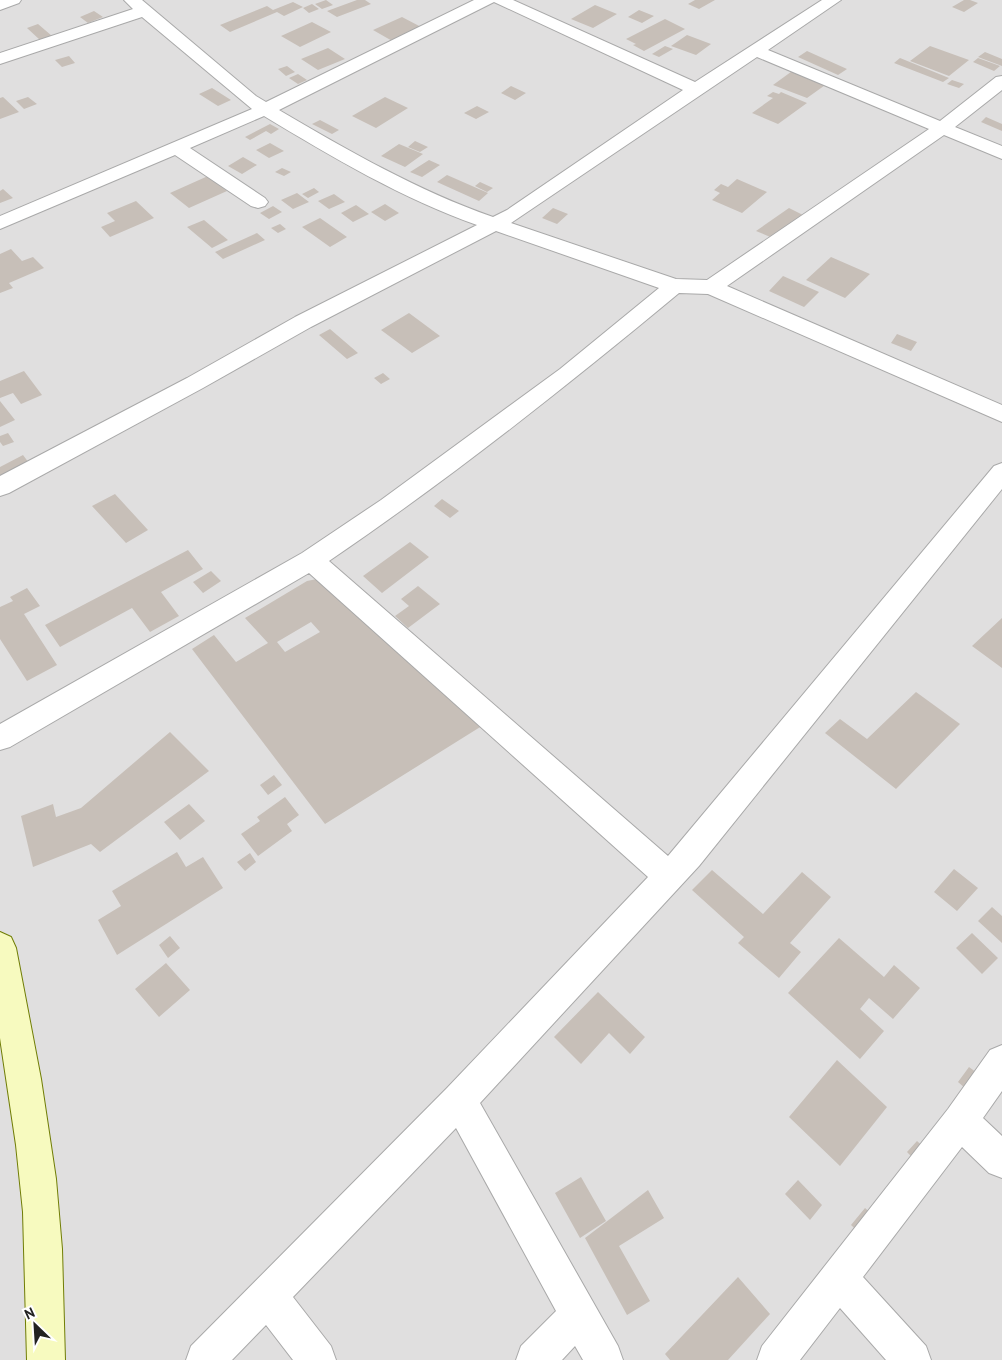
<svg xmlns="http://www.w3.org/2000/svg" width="1002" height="1360" viewBox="0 0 1002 1360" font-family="'PT Sans',sans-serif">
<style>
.residential{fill:#e0dfdf}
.building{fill:#c7bfb8;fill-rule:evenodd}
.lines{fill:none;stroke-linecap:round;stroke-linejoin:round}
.street-casing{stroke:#a9a9a9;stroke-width:2}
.secondary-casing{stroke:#707d05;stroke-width:2}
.street{fill:#fff;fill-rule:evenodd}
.secondary{fill:#f7fabf;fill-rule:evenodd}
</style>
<rect width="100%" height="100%" fill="#f2efe9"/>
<path class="residential" d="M0,0H1002V1360H0Z"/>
<path class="building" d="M326,0L333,5L322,9L315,4Z
M357,0H365L371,4L337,17L327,11Z
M695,0H715L699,9L688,4Z
M964,0H970L978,3L964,12L952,7Z
M293,2L303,7L284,16L277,12L230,32L220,25L267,6L273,10Z
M312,4L319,9L309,13L303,8Z
M595,5L617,14L593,28L571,19Z
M639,10L654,16L642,23L628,17Z
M94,11L103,17L88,23L80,17Z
M402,17L423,28L394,42L373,30Z
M665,19L685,29L644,51L633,45L636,44L626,39Z
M312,22L331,32L300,47L281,36Z
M38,24L52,36L40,40L27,28Z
M687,35L711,44L696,55L671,46Z
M665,46L673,49L659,57L652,54Z
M930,46L969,60L949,76L910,61Z
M328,48L345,59L318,70L301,59Z
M807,51L847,69L838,75L798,57Z
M985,52L1002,59V66L978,57Z
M69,56L75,63L62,67L55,60Z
M900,58L949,78L943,82L894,63Z
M978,58L1000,66L994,71L973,62Z
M287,66L295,72L286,76L278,69Z
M795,69L828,83L807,98L773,85Z
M298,74L307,80L298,84L289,78Z
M952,80L964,84L959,88L947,84Z
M511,86L526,93L515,100L501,93Z
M212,88L231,100L218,106L199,94Z
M773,92L779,94L781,92L807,103L778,124L752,113L773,98L767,96Z
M3,97L19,112L0,119V98Z
M28,97L37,104L24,109L16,101Z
M385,97L408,108L376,128L352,116Z
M477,106L489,112L476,119L464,113Z
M986,117L1002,124V131L981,122Z
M320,120L339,130L332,134L312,124Z
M270,124L279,129L271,134L266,131L250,140L245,137Z
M415,141L428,147L420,152L408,147Z
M270,143L284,151L269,158L256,150Z
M399,144L423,154L405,167L381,156Z
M243,157L257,165L242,174L228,166Z
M429,160L440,165L422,177L410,172Z
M282,168L291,172L284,176L275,172Z
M447,175L488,193L479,201L437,182Z
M208,176L227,191L189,208L170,193Z
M737,179L767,192L742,213L712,200L720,193L714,190L721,184L728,187Z
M480,182L493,188L487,192L475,186Z
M314,188L319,192L308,198L302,194Z
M3,189L13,198L0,203V191Z
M297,193L309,202L293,209L281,200Z
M334,194L345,202L329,209L318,201Z
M136,201L154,218L110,237L101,227L115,221L107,213Z
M385,204L399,213L385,221L371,212Z
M356,205L369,214L353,222L341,213Z
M273,206L282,212L269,219L260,213Z
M553,208L568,214L557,224L542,218Z
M789,208L805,216L775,239L756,231Z
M320,218L347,237L330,247L302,227Z
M204,220L228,240L212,248L187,227Z
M280,224L286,229L278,233L271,228Z
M257,233L265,240L223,259L215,252Z
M11,249L22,261L33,257L44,268L9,283L13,288L0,293V254Z
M831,257L870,274L845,298L806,280Z
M783,276L819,292L804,307L769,291Z
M409,313L440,336L412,353L381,330Z
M330,329L358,353L347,359L319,335Z
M897,334L917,342L911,351L891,343Z
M24,371L42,395L21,404L13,393L0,398V381Z
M383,373L390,379L381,384L374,378Z
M0,401L15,420L0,427Z
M8,433L14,442L3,446L0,442V436Z
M23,455L32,467L0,483V467Z
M115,494L148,530L126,543L92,506Z
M442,499L459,511L450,518L434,506Z
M410,542L429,557L382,593L363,576Z
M188,550L203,569L161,592L179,616L150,632L132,608L60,647L45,625Z
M211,571L221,581L203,593L193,582Z
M322,578L485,724L325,824L192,649L214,635L236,662L268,643L245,618L307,581ZM311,622L320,632L285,652L277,642Z
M418,586L440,604L408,628L395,616L409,606L401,599Z
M27,588L40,606L24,614L57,665L27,681L0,639V607L13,601L10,597Z
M1002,618V668L972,646Z
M916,692L960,724L896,789L825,733L840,719L867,739Z
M170,732L209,771L100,852L91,844L33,867L21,816L53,804L56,817L81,808Z
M274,775L282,785L268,795L260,785Z
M285,797L299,815L287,824L292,831L258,856L241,834L260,821L257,817Z
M189,804L205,821L180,840L164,822Z
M177,852L186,867L203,857L223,888L117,955L98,920L121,906L112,891Z
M250,853L256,862L245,871L237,862Z
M954,869L978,888L957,911L934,892Z
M712,870L763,914L802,872L831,897L790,943L801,952L779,978L738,943L744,937L692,890Z
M992,907L1002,916V943L978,921Z
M972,933L998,958L982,974L956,948Z
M170,936L180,948L168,958L159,945Z
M839,938L884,977L894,965L920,988L893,1019L869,998L860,1009L884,1031L860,1059L788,993Z
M166,963L190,990L159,1017L135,989Z
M598,992L645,1037L630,1054L609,1033L581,1064L554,1037Z
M837,1060L887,1107L840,1166L789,1117Z
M969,1067L984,1078L972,1094L958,1082Z
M917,1141L930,1153L920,1165L907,1152Z
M581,1177L606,1221L580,1238L555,1193Z
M798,1180L822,1205L810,1220L785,1194Z
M648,1190L664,1218L619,1246L650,1301L627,1315L585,1238Z
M865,1208L881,1222L868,1241L851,1225Z
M738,1277L770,1314L728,1360H670L665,1354Z"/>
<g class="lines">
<defs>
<path id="street" d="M0,0H21L19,3L0,10Z
M124,0H142L256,96L266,102L474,0H513L695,82L822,0H841L768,50L940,121L996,77L1002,76V90L955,127L1002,146V159L944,135L727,286L1002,405V422L708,294L679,293C566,387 451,478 329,561L668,856L994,466L1002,463V489L699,866L480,1103L618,1346L623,1360H583L575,1346L562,1360H516L521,1346L556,1311L456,1128L293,1297L331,1346L336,1360H293L266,1325L232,1360H186L191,1346L447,1088L648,877L309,573L10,747L0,750V724L302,553L381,500L560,369L659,288L496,231L311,327L203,388L9,493L0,496V476L187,378L295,317L477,225C403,199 332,157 264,116L190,148L265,198L268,202L265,206L258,208L251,206L175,155L0,229V216L252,109L142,17L0,64V53L133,9ZM494,2L683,90L507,210L493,217C418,191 347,150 279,110ZM757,57L929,129L707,280L676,279L511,223Z
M1002,1045V1091L983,1118L1002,1136V1178L989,1173L962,1147L863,1277L926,1346L931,1360H886L840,1308L800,1360H757L762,1346L948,1109L990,1050Z"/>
<path id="secondary" d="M0,932L11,937L16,948L41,1079L56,1179L62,1249L65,1360H27L23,1212L16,1145L0,1038Z"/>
</defs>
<use href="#street" class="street-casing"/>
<use href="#secondary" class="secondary-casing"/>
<use href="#street" class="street"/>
<use href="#secondary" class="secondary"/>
</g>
<g transform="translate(35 1325) rotate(335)" stroke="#ffffff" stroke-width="4" paint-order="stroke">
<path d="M0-4L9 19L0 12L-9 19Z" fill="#222222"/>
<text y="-8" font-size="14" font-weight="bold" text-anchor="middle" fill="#222222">N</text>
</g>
</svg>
